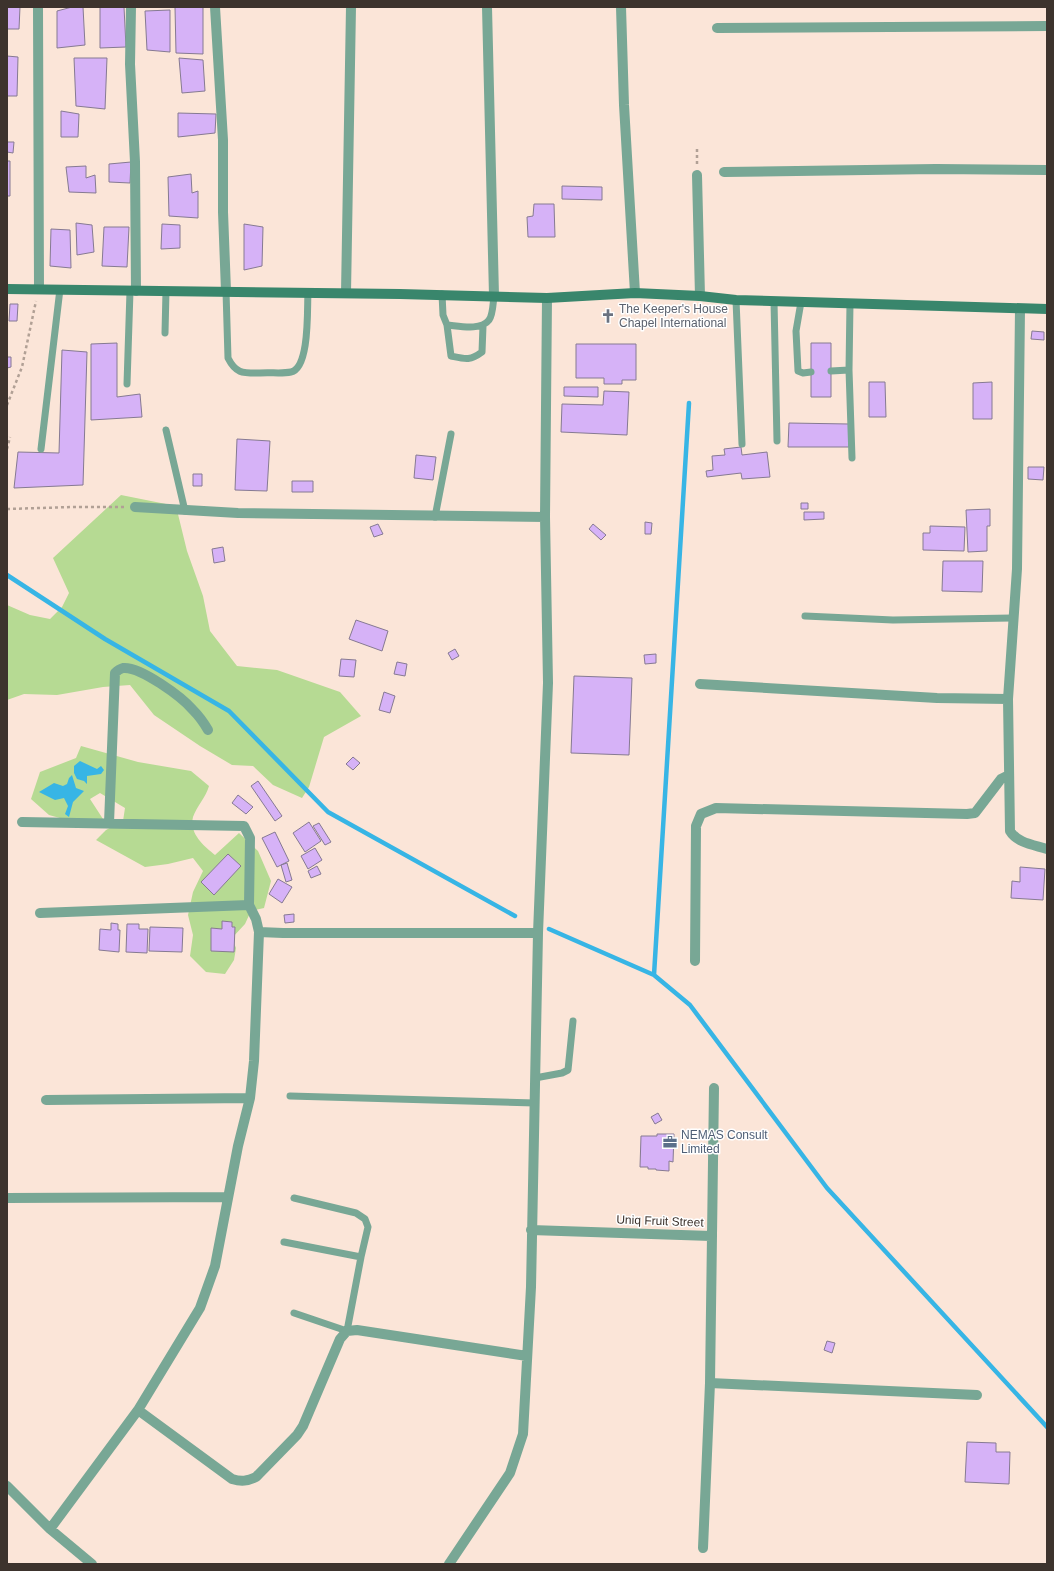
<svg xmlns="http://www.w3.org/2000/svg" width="1054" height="1571" viewBox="0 0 1054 1571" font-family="Helvetica,sans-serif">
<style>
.green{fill:#b6da93}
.water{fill:#37b5e5}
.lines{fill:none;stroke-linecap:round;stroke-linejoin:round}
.stream{stroke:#37b5e5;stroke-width:4.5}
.building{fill:#d6b2f7;stroke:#867a92}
.path{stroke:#b1a095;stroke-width:2.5;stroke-dasharray:3 3;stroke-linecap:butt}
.lane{stroke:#78a795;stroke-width:7}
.street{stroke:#78a795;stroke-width:10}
.secondary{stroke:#39866c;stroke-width:10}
.labels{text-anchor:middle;stroke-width:3;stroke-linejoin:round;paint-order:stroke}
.worship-label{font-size:12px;fill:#5b616d;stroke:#fff;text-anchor:start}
.service-label{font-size:12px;fill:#4e5e75;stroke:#fff;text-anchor:start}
.street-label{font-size:12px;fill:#3d332d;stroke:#fff}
</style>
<rect width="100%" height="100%" fill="#fbe5d8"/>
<path class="green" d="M121,495L176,506L187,551L203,596L210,631L237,666L277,670L340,692L361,716L324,737L309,787L302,798L273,785L253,766L232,765L200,746L154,715L130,685L103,687L57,695L24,694L7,700V605L30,615L50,619L62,607L69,593L53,558Z
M81,746L138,762L191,771L209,786C206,797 197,806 193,817C189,834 204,846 215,855L239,833L258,851L271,881L264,908L251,911L245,924L232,938L236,948L234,960L225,974L206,972L190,956L193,935L188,915L193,892L203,871L193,858L168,864L145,867L96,840L106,830L123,821L125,808L100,793L90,799L103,819L74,822L49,815L31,799L40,772L76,758Z"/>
<path class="water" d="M80,761L97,769L101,766L104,770L101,774L87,776V784L84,781L77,779L74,773V766Z
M72,775L76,788L84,791L73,802L69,817L65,814L68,806L64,798L55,800L39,792L54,783L63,786L67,784L69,778Z"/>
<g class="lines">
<path class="stream" d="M7,575L105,639L229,711L328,812L515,916
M549,929L654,975L690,1005L827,1188L1047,1427
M654,975L689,403"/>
</g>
<path class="building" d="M7,7H20L19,29H7Z
M72,7H83L85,45L57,48V11Z
M100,7H124L126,47L100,48Z
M175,7H203V54L176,53Z
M170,10V52L147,50L145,11Z
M7,56L18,57L17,96H7Z
M74,58H107L105,109L76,106Z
M179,58L203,60L205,91L182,93Z
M61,111L79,114L78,137H61Z
M178,113L216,114L215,133L178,137Z
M7,142H14L13,153L7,152Z
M7,161H10V196H7Z
M131,162L130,183L109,182V164Z
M86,166V178L95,175L96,193L69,192L66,167Z
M191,174L192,193L198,191V218L169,216L168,177Z
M562,186L602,187V200L562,199Z
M534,204H554L555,237H528L527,217L533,216Z
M76,223L92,225L94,252L77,255Z
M162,224L180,225V248L161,249Z
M244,224L263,227L262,266L244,270Z
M104,227H129L127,267L102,266Z
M51,229L70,230L71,268L50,266Z
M10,304H18L17,321H9Z
M1032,331L1044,332V340L1031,339Z
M117,343V397L140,394L142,417L91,420V344Z
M811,343H831V397H811Z
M576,344H636V380H622V384H604V378H576Z
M62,350L87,352L83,485L14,488L18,452L59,453Z
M7,357H11V367L7,368Z
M869,382H885L886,417H869Z
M992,382V419H973V383Z
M564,387H598V397L564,396Z
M604,391L629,392L627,435L561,432L562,404L603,405Z
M789,423L849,424V447H788Z
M237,439L270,441L267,491L235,490Z
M741,447L742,455L767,452L770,477L742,479L741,473L707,477L706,471L713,470L712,456L725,455L724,449Z
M416,455L436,457L433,480L414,478Z
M1028,467H1044L1043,480L1028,479Z
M193,474H202V486H193Z
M292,481H313V492H292Z
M801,503H808V509H801Z
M990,509V526H987V551L968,552L966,510Z
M804,512H824V519L804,520Z
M645,522L652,523L651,534H645Z
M378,524L383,534L374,537L370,527Z
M593,524L606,535L601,540L589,529Z
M930,526L965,527L964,551L923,550V533H930Z
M223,547L225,561L214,563L212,549Z
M943,561H983L982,592L942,591Z
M356,620L388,631L382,651L349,639Z
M455,649L459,656L452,660L448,653Z
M656,654V663L645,664L644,655Z
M341,659L356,660L354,677L339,676Z
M397,662L407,664L405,676L394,674Z
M574,676L632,678L629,755L571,753Z
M384,692L395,696L390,713L379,710Z
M353,757L360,763L353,770L346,764Z
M258,781L282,816L275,821L251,786Z
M238,795L253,807L246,814L232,803Z
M309,822L321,841L305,852L293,833Z
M319,823L331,842L325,845L313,826Z
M275,832L289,861L277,867L262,838Z
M315,848L322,860L308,869L301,856Z
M228,854L241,866L214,895L201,882Z
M287,863L292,880L286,882L281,865Z
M317,866L321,874L311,878L308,871Z
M1020,867L1045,869L1043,900L1011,898L1012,881L1020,882Z
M278,879L292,887L282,903L269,894Z
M294,914V922L285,923L284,915Z
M222,921L232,922V927H235L234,952L211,951V928L222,929Z
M111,923L118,924V930H120L119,952L99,950L100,929L111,930Z
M127,924H139V929H148L147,953L126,952Z
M150,927L183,928L182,952L149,951Z
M658,1113L662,1120L655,1124L651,1117Z
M657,1134H674L673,1162L669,1161V1171L656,1170V1169H648V1167H640L641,1136H657Z
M827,1341L835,1343L832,1353L824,1350Z
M967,1442L996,1443V1452H1010L1009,1484L965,1482Z"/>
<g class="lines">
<path class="path" d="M697,164V146
M7,405L22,367L36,301
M7,449L10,437
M7,509L73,507H125"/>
<path class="lane" d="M226,291L228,358C236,374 243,373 260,373C270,372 281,374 291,372C310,368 307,308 308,292
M442,294L443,315L447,325C459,326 481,331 489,320C493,315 493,303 494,296
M736,300L742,444
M774,301L777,441
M801,302L796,331L798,371L803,373L811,372
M850,303L849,370L852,458
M447,325L451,356C465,359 470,361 482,352L483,326
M165,333L166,291
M831,371L849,370
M127,384L130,291
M166,430L185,511
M41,449L60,289
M435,517L451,434
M805,616L893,620L1012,618
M535,1078L562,1073L568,1070L573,1021
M290,1096L535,1103
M294,1198L356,1213L365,1219L368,1227L361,1257L347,1331L294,1313
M284,1242L361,1257"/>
<path class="street" d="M38,7L39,289
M131,7L130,64L135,162L136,291
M215,7L223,140V212L226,291
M487,7L494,296
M621,7L624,105L635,293
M717,28L1047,26
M724,172L936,169L1047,170
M697,175L700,296
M346,293L351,7
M1020,309L1017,569L1008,699L1010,831C1017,843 1035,845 1047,849
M135,507L238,513L545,517
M700,684L937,698L1008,699
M22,822L244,826L250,838L249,905
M109,823L115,673C117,671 119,669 123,668C140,666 182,697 193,710C199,716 204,723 208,730
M40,913L249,905L256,919L259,932L254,1061L250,1098L238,1146L215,1266L200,1308L138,1410L50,1529
M259,932L283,933H538
M695,961L696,826L701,814L716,808L967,814L975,813L1001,779L1009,775
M46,1100L250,1098
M7,1198L228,1197
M531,1230L711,1236
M710,1383L977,1395
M138,1410L232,1479C242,1482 247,1481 256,1477L297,1435L303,1426L340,1339L347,1331L357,1330L527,1356
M7,1486L50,1529L92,1564
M703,1548L710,1383L714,1088
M449,1564L510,1473L523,1434L531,1287L538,933L548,683L545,517L547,298"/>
<path class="secondary" d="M7,289L400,294L547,298L635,293L700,296L736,300L1047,309"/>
</g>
<defs>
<symbol id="church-bare" viewBox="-9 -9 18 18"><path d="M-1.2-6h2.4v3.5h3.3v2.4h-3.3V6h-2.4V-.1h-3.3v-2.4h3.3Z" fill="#6b7280" stroke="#fff" stroke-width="2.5" paint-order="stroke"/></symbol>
<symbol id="office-bare" viewBox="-9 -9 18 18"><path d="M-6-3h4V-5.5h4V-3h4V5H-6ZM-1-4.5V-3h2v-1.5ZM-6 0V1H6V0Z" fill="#5c6f8a" stroke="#fff" stroke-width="2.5" paint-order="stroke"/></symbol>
</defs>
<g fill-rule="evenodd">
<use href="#church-bare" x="598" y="306" width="20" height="20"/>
<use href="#office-bare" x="660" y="1132" width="20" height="20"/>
</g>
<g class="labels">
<g class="worship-label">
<text x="619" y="313">The Keeper's House<tspan x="619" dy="14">Chapel International</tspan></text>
</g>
<g class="service-label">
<text x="681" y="1139">NEMAS Consult<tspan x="681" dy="14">Limited</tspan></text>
</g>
<g class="street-label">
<text transform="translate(660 1221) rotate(2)" y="4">Uniq Fruit Street</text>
</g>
</g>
<rect width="1054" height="1571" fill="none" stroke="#3d332d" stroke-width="16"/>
</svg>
